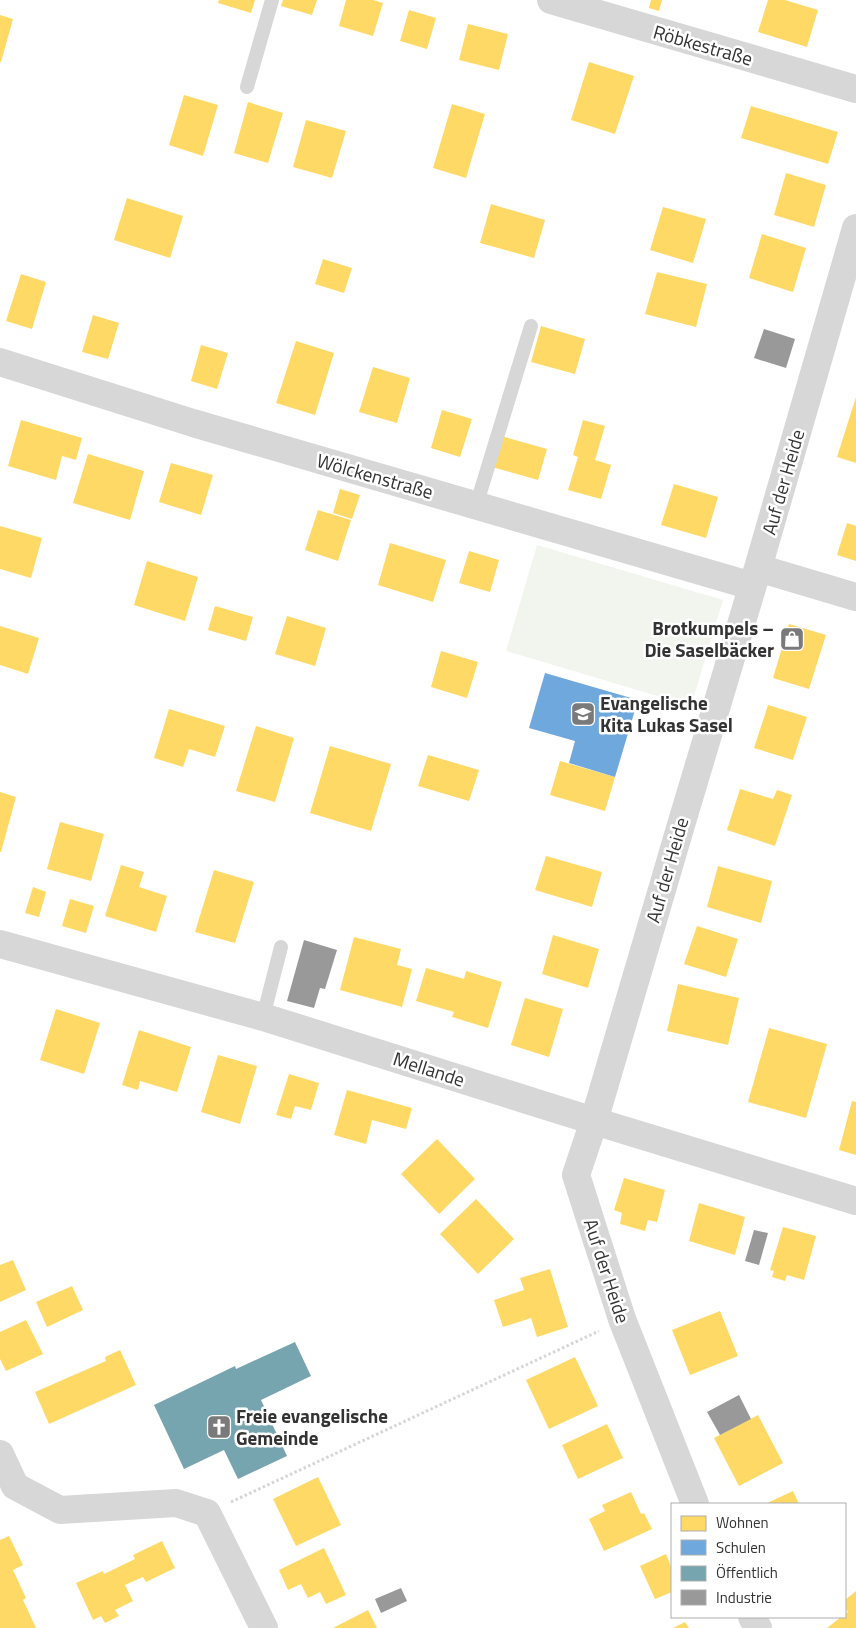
<svg xmlns="http://www.w3.org/2000/svg" width="856" height="1628" viewBox="0 0 856 1628" font-family="'Titillium Web',sans-serif">
<style>
.green{fill:#f1f5ed}
.homes{fill:#ffd966}
.schools{fill:#6fa8dc}
.public{fill:#76a5af}
.industry{fill:#999}
.lines{fill:none;stroke-linecap:round;stroke-linejoin:round}
.path{stroke:#d6d6d6;stroke-width:3;stroke-dasharray:2.5 2.5;stroke-linecap:butt}
.service{stroke:#d7d7d7;stroke-width:14}
.minor{stroke:#d7d7d7;stroke-width:28}
.labels{text-anchor:middle;stroke-width:5;stroke-linejoin:round;paint-order:stroke}
.street-label{font-size:19px;fill:#333;stroke:#fff}
.poi-label{font-size:19px;font-weight:bold;fill:#333;stroke:#fff;text-anchor:start}
</style>
<rect width="100%" height="100%" fill="#fff"/>
<path class="green" d="M537,545L723,600L691,706L506,651Z"/>
<path class="homes" d="M219,0H255L251,13L218,3Z
M283,0H317L312,15L281,6Z
M346,0H373L383,3L373,36L339,26Z
M651,0H662L659,11L649,8Z
M768,0H785L818,10L807,47L758,32Z
M409,10L436,18L427,49L400,41Z
M0,15L13,19L1,62H0Z
M468,24L508,34L499,70L459,60Z
M589,62L634,76L615,134L571,120Z
M184,95L218,105L203,156L169,145Z
M248,102L283,113L268,163L234,153Z
M452,104L485,114L466,178L433,168Z
M751,106L838,132L828,164L741,138Z
M306,120L346,131L332,178L293,167Z
M786,173L826,185L814,227L774,215Z
M127,198L183,216L170,258L114,240Z
M491,204L545,220L534,258L480,243Z
M663,207L706,219L693,263L650,250Z
M762,234L806,248L793,292L749,278Z
M323,259L352,268L344,293L315,284Z
M657,272L707,284L696,327L645,314Z
M21,274L46,282L32,329L6,321Z
M93,315L119,323L108,359L82,352Z
M541,326L585,339L575,374L531,362Z
M296,341L334,353L315,415L276,403Z
M201,345L228,353L217,389L191,381Z
M373,367L410,378L397,423L359,412Z
M856,397V463L837,457Z
M442,410L472,419L460,457L431,448Z
M21,420L82,438L76,460L62,456L56,480L8,466Z
M583,420L605,426L595,460L611,465L601,499L568,490L578,457L573,455Z
M501,436L547,449L538,480L492,467Z
M88,454L144,471L130,520L73,503Z
M171,463L213,475L201,515L159,502Z
M674,484L718,497L706,538L661,525Z
M340,489L360,495L352,519L333,513Z
M318,510L351,520L338,561L305,550Z
M847,523L856,526V561L837,555Z
M0,526L42,538L31,578L0,569Z
M390,543L446,560L433,602L378,585Z
M469,551L499,560L490,592L459,583Z
M147,561L198,577L185,621L134,605Z
M215,606L253,617L246,641L208,630Z
M287,616L326,628L315,666L275,654Z
M789,624L826,635L809,689L773,678Z
M0,626L39,638L28,674L0,665Z
M441,651L478,662L467,698L431,687Z
M768,705L807,717L793,760L754,748Z
M169,709L225,726L215,757L189,749L183,767L154,758Z
M256,726L294,738L275,802L236,791Z
M330,746L391,764L371,831L310,813Z
M428,755L479,770L469,801L418,786Z
M560,761L615,777L605,811L550,795Z
M740,789L773,799L777,790L792,795L775,846L727,830Z
M0,792L16,797L1,852H0Z
M60,822L104,834L91,881L47,869Z
M546,856L602,872L592,907L535,890Z
M121,865L144,872L139,887L167,896L156,932L105,916Z
M718,866L772,881L761,923L707,907Z
M214,870L254,882L235,943L195,932Z
M33,887L46,892L39,917L25,913Z
M70,899L94,906L86,933L62,926Z
M697,926L738,939L726,977L684,964Z
M553,935L599,949L588,988L542,974Z
M354,937L401,949L397,965L412,969L402,1007L340,990Z
M426,968L464,979L466,971L502,982L488,1028L452,1017L454,1012L416,1001Z
M678,984L739,998L728,1045L667,1031Z
M525,998L563,1009L549,1057L511,1045Z
M56,1009L100,1023L84,1074L40,1060Z
M769,1028L827,1044L806,1118L748,1102Z
M139,1030L191,1047L177,1092L140,1081L138,1090L122,1085Z
M218,1055L257,1066L240,1124L201,1112Z
M289,1074L319,1083L311,1110L295,1106L291,1119L276,1115Z
M347,1090L412,1108L406,1129L372,1120L366,1144L334,1135Z
M852,1101L856,1102V1155L839,1150Z
M437,1139L475,1179L439,1214L401,1174Z
M624,1178L665,1190L657,1222L648,1220L645,1231L620,1224L622,1213L614,1210Z
M476,1199L514,1239L478,1274L440,1234Z
M699,1203L745,1217L735,1255L689,1241Z
M783,1227L816,1236L804,1280L787,1275L785,1281L772,1277L774,1271L770,1270Z
M13,1260L26,1290L0,1302V1265Z
M550,1269L568,1327L537,1337L531,1318L503,1327L494,1300L524,1290L520,1278Z
M72,1286L83,1310L47,1327L36,1302Z
M720,1311L738,1356L690,1375L672,1330Z
M26,1320L43,1354L6,1371L0,1359V1332Z
M120,1350L136,1385L49,1424L35,1392L106,1361L105,1357Z
M575,1357L598,1406L549,1429L526,1380Z
M758,1415L783,1463L739,1486L714,1438Z
M607,1424L623,1458L578,1479L562,1445Z
M318,1477L341,1525L296,1546L273,1499Z
M793,1491L799,1504H765Z
M631,1492L641,1514L644,1513L652,1529L604,1551L589,1519L605,1511L602,1505Z
M9,1536L23,1565L13,1570L26,1598L23,1600L36,1628H0V1540Z
M162,1541L175,1568L146,1582L143,1577L125,1585L133,1601L115,1610L119,1616L105,1623L101,1616L93,1620L76,1583L103,1571L104,1574L135,1559L133,1555Z
M324,1548L346,1595L326,1604L320,1592L308,1598L301,1584L288,1590L279,1570Z
M666,1554L672,1569V1592L655,1599L640,1566Z
M856,1591V1628H827L841,1617H845V1614L848,1612L845,1608V1600Z
M368,1610L377,1628H333Z
M685,1622L689,1628H673Z"/>
<path class="schools" d="M545,673L638,700L615,777L569,763L575,741L529,728Z"/>
<path class="public" d="M295,1342L311,1376L261,1400L287,1456L238,1479L224,1450L184,1469L154,1405L235,1366L236,1369Z"/>
<path class="industry" d="M764,329L795,339L786,368L754,358Z
M304,940L337,950L325,989L320,988L314,1008L287,1001Z
M754,1230L768,1233L759,1265L745,1261Z
M739,1395L751,1419L720,1435L707,1412Z
M401,1588L407,1601L381,1613L375,1599Z"/>
<g class="lines">
<path class="path" d="M231,1502L599,1331"/>
<path class="service" d="M247,87L272,0
M476,506L531,326
M263,1017L281,947"/>
<path class="minor" d="M551,0L856,89
M0,362L193,423L752,586
M758,568L856,597
M0,944L263,1017L594,1121L856,1201
M0,1454L15,1486L60,1510L176,1503L207,1513L264,1628
M695,1504L622,1319L576,1175L594,1121L681,825L758,568L856,228
M752,1617L758,1628"/>
</g>
<defs>
<symbol id="shop-square" viewBox="-11 -11 22 22"><rect x="-9" y="-9" width="18" height="18" rx="4" fill="#7a7a7a" stroke="#fff"/><path d="M-5-2.5h2.3a2.7 3.5 0 0 1 5.4 0H5L5.5 6h-11ZM-1.5-2.5h3a1.5 2.3 0 0 0-3 0Z" fill="#fff"/></symbol>
<symbol id="school-square" viewBox="-11 -11 22 22"><rect x="-9" y="-9" width="18" height="18" rx="4" fill="#7a7a7a" stroke="#fff"/><path d="M0-5L7-2L0 1L-7-2ZM-4 1L0 2.5L4 1V4Q0 6-4 4Z" fill="#fff"/></symbol>
<symbol id="church-square" viewBox="-11 -11 22 22"><rect x="-9" y="-9" width="18" height="18" rx="4" fill="#7a7a7a" stroke="#fff"/><path d="M-1.2-6h2.4v3.5h3.3v2.4h-3.3V6h-2.4V-.1h-3.3v-2.4h3.3Z" fill="#fff"/></symbol>
</defs>
<g fill-rule="evenodd">
<use href="#shop-square" x="778" y="625" width="28" height="28"/>
<use href="#school-square" x="569" y="700" width="28" height="28"/>
<use href="#church-square" x="205" y="1413" width="28" height="28"/>
</g>
<g class="labels">
<g class="street-label">
<text transform="translate(703 45) rotate(16)" y="7">Röbkestraße</text>
<text transform="translate(375 476) rotate(16)" y="7">Wölckenstraße</text>
<text transform="translate(783 482) rotate(-74)" y="7">Auf der Heide</text>
<text transform="translate(667 870) rotate(-74)" y="7">Auf der Heide</text>
<text transform="translate(429 1069) rotate(18)" y="7">Mellande</text>
<text transform="translate(607 1271) rotate(72)" y="7">Auf der Heide</text>
</g>
<g class="poi-label">
<text x="774" y="635" text-anchor="end">Brotkumpels –<tspan x="774" dy="22">Die Saselbäcker</tspan></text>
<text x="600" y="710">Evangelische<tspan x="600" dy="22">Kita Lukas Sasel</tspan></text>
<text x="236" y="1423">Freie evangelische<tspan x="236" dy="22">Gemeinde</tspan></text>
</g>
</g>
<rect x="671" y="1503" width="175" height="115" fill="#ffffff" stroke="#adadad"/>
<rect x="681" y="1516" width="25" height="15" fill="#ffd966" stroke="#adadad"/>
<text x="716" y="1528" font-size="15" fill="#333333">Wohnen</text>
<rect x="681" y="1540" width="25" height="15" fill="#6fa8dc" stroke="#adadad"/>
<text x="716" y="1553" font-size="15" fill="#333333">Schulen</text>
<rect x="681" y="1566" width="25" height="15" fill="#76a5af" stroke="#adadad"/>
<text x="716" y="1578" font-size="15" fill="#333333">Öffentlich</text>
<rect x="681" y="1590" width="25" height="15" fill="#999999" stroke="#adadad"/>
<text x="716" y="1603" font-size="15" fill="#333333">Industrie</text>
</svg>
